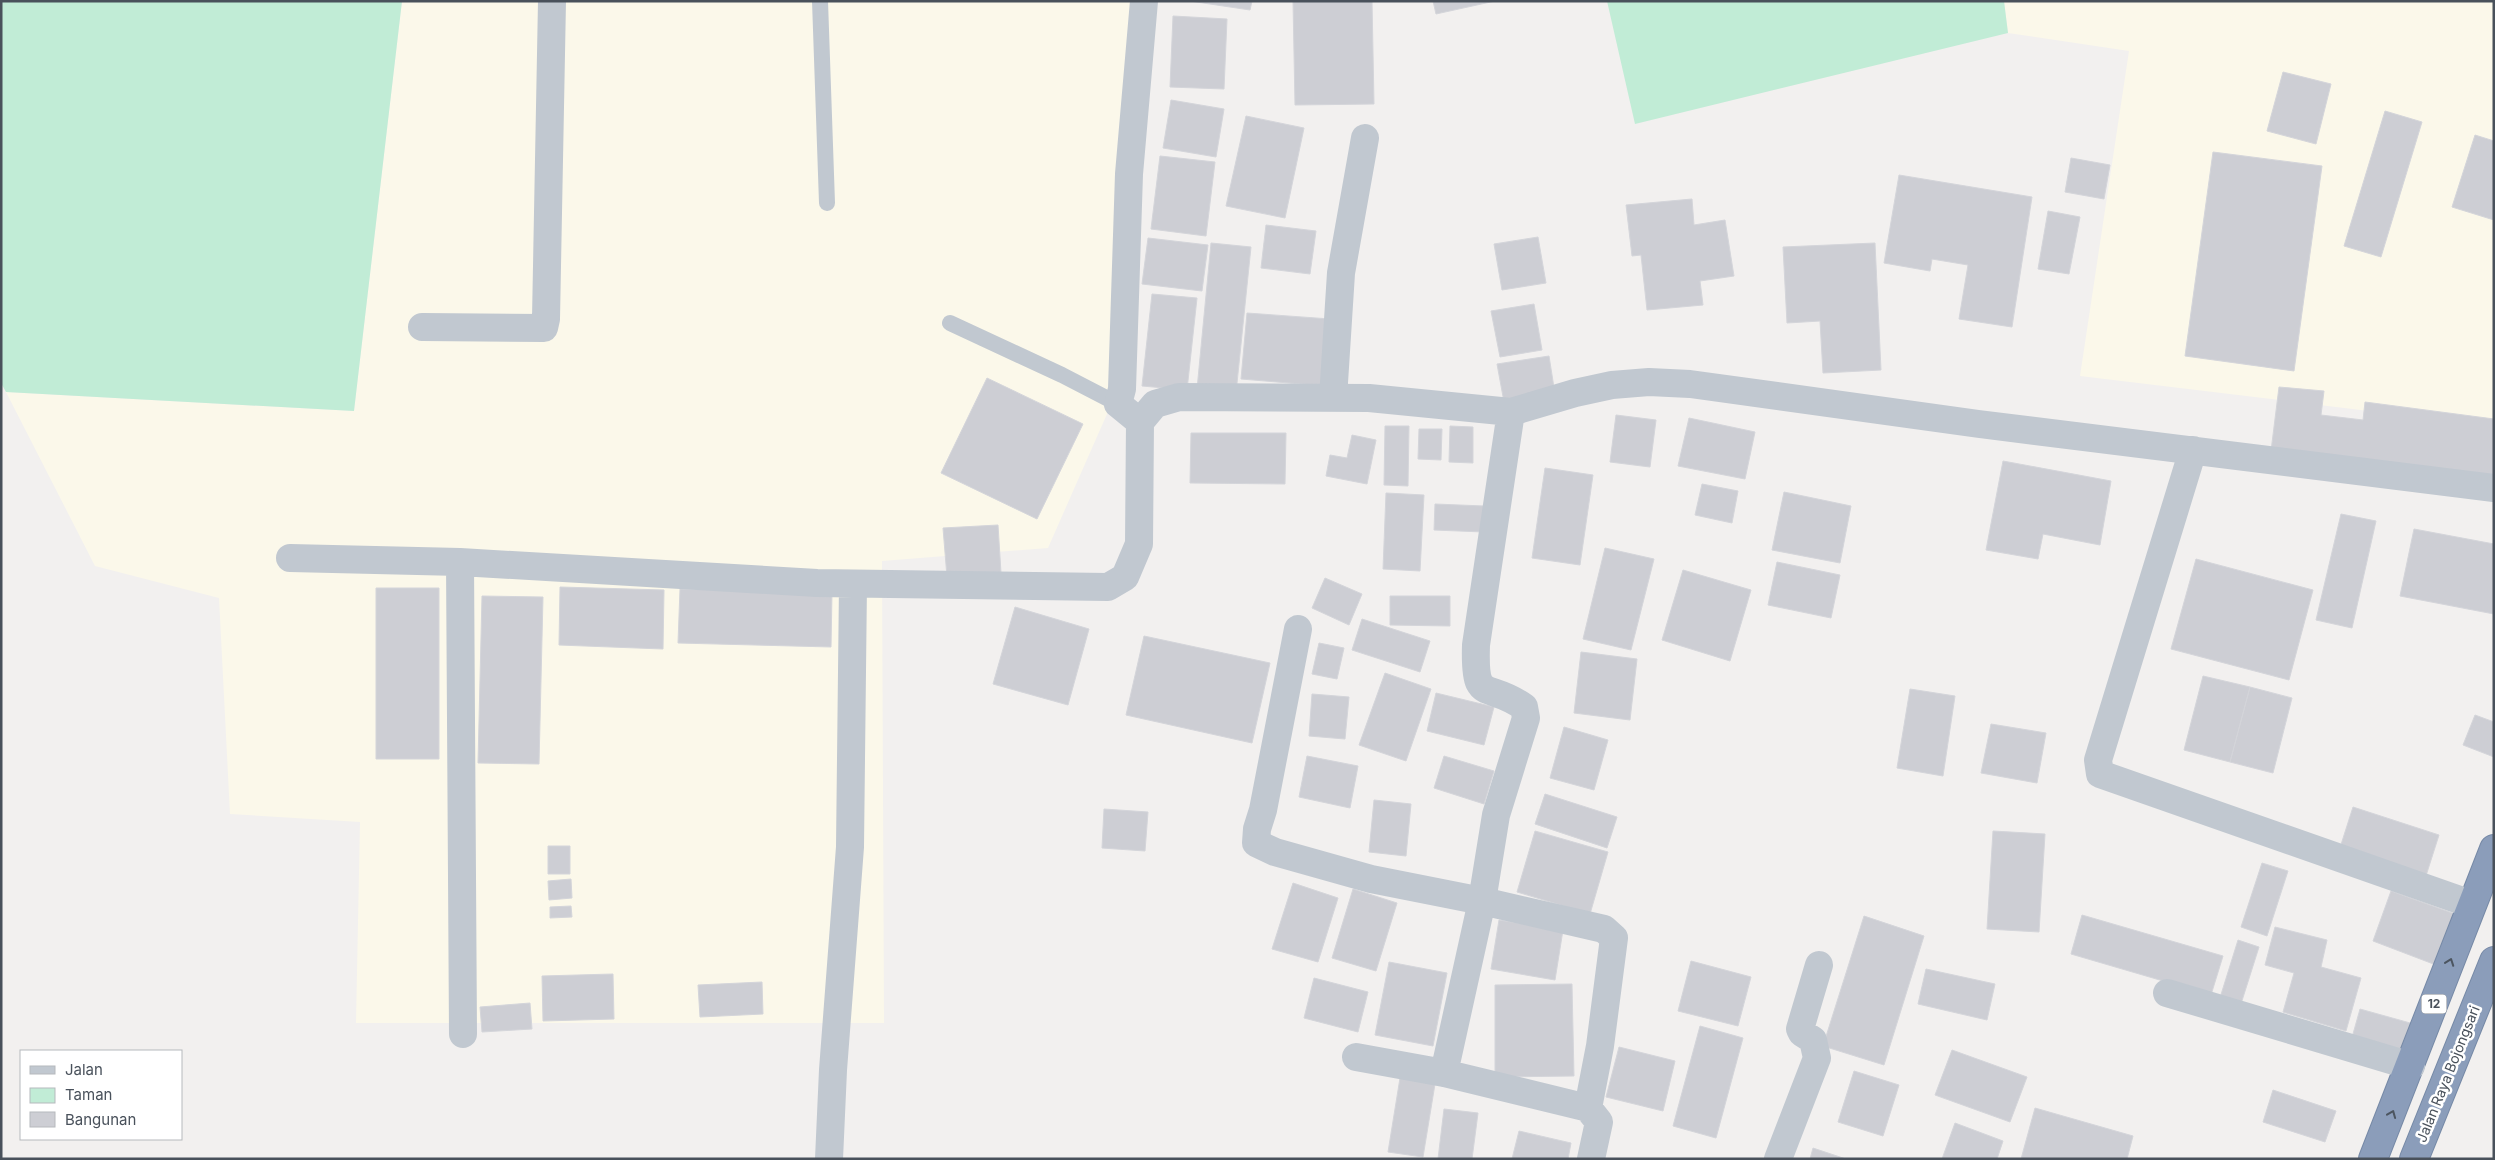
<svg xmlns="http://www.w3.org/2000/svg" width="2495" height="1160" viewBox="0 0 2495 1160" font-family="Inter,sans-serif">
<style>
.commercial{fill:#fbf8ea}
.green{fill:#c1ecd6}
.building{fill:#cdced4;stroke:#d4d5da}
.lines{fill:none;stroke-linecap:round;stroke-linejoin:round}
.highway-casing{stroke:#7689a6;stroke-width:30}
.lane{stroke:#c1c8d0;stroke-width:16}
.street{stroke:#c1c8d0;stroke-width:28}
.highway{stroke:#8b9dba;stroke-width:28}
.oneway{stroke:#4c5560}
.labels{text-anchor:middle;stroke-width:5;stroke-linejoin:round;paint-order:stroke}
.shield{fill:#fff;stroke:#80858c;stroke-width:1}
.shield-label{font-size:12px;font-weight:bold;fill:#49515b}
.street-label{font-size:14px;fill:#49515b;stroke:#fff}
</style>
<rect width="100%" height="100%" fill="#f2f0ef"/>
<path class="commercial" d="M402,1H1132L1118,389L1048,548L882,561L884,1023H356L360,822L230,814L219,598L95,566L6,392L354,411Z
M2004,1H2494V426L2080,376L2129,51L2008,33Z"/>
<path class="green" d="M1,1H402L354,411L6,392L1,383Z
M1607,1H2004L2008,33L1635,124Z"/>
<path class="building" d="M1190,1H1252L1250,10Z
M1293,1H1372L1374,104L1295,105Z
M1433,1H1495L1436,14Z
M1173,16L1227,19L1224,89L1170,87Z
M2283,72L2331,84L2316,144L2267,131Z
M1171,100L1224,109L1216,157L1163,148Z
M2385,111L2422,122L2381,257L2344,246Z
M1246,116L1304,128L1285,218L1226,206Z
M2475,135L2494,141V220L2452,207Z
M2213,152L2322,166L2294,371L2185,356Z
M1160,156L1215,162L1206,236L1151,229Z
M2071,158L2110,165L2104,199L2065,192Z
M1899,175L2032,197L2012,327L1959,319L1968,265L1932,259L1930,271L1884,263Z
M1692,199L1694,225L1725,220L1734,276L1700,281L1703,305L1647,310L1641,255L1632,256L1626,205Z
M2048,211L2080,217L2069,274L2038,269Z
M1266,225L1316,231L1310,274L1261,268Z
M1538,237L1546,283L1502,290L1494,244Z
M1148,238L1208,245L1202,291L1142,284Z
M1211,243L1251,247L1236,393L1197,389Z
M1875,243L1881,370L1823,373L1820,321L1787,323L1783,247Z
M1152,294L1197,298L1187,390L1142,386Z
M1534,304L1542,350L1500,357L1491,311Z
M1247,313L1330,319L1325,386L1241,379Z
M1549,356L1555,394L1504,402L1497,364Z
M987,378L1083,424L1037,519L941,473Z
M2279,387L2324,391L2321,415L2363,420L2365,402L2494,419V477L2271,451Z
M1616,415L1656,420L1650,467L1610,462Z
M1689,418L1755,432L1745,479L1678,466Z
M1385,426H1409L1408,486L1384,485Z
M1450,426L1473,427V463L1449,462Z
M1419,429H1442L1441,460L1418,459Z
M1191,433H1286L1285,484L1190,483Z
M1352,435L1376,440L1367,484L1326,476L1330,455L1347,458Z
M2003,461L2111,481L2100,545L2043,534L2038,559L1986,550Z
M1545,468L1593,475L1580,565L1532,558Z
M1702,484L1738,491L1732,523L1695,515Z
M1784,492L1851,506L1840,563L1772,550Z
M1386,493L1424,495L1420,571L1383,569Z
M1435,504L1484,506V532L1434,530Z
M2341,514L2376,521L2352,628L2316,620Z
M998,525L1001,573L947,577L943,528Z
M2414,529L2494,544V614L2400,596Z
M1605,548L1654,559L1631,650L1583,639Z
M2196,559L2313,590L2289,680L2171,649Z
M1777,562L1840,575L1831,618L1768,605Z
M1683,570L1751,590L1730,661L1662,640Z
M1325,578L1362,594L1349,625L1312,608Z
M560,587L664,590L663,649L559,645Z
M376,588H439V759H376Z
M680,589L832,592L831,647L678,643Z
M482,596L543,597L539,764L478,763Z
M1390,596H1450V626L1390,625Z
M1015,607L1089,629L1068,705L993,684Z
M1362,619L1430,641L1420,672L1352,650Z
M1144,636L1270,663L1252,743L1126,715Z
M1319,643L1344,648L1337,679L1312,674Z
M1581,652L1637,659L1630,720L1574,713Z
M1385,673L1431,689L1406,761L1359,745Z
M2203,676L2250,687L2230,762L2184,750Z
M2250,687L2292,698L2273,773L2230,762Z
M1910,689L1955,696L1943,776L1897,768Z
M1436,693L1494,707L1484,745L1427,731Z
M1312,694L1349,697L1345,739L1309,736Z
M2475,715L2494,722V757L2463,745Z
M1991,724L2046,733L2037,783L1981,773Z
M1564,727L1608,740L1594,790L1550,778Z
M1307,756L1358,766L1350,808L1299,797Z
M1444,756L1494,771L1484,804L1434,788Z
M1545,794L1617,817L1607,848L1535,824Z
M1374,800L1411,804L1406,856L1369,852Z
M2353,807L2439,835L2424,882L2338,854Z
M1104,809L1148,812L1145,851L1102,848Z
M1535,831L1608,852L1590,914L1517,892Z
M1993,831L2045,834L2039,932L1987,929Z
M548,846H570V874H548Z
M2262,863L2288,871L2267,936L2241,927Z
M571,879L572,898L549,900L548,881Z
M1293,883L1338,898L1318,962L1272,949Z
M1353,889L1397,903L1376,971L1332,958Z
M2391,891L2455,914L2436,965L2373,941Z
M571,906L572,917L550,918V907Z
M2082,915L2223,956L2211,995L2071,954Z
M1864,916L1924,936L1884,1065L1823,1046Z
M1499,920L1563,930L1555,980L1491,969Z
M2275,927L2327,940L2321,967L2361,978L2346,1031L2283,1012L2294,973L2265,965Z
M2238,940L2259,947L2240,1007L2219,1001Z
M1691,961L1751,977L1738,1026L1678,1011Z
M1389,962L1447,973L1433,1046L1375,1035Z
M1926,969L1995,984L1987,1020L1918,1004Z
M613,974L614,1019L543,1021L542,976Z
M1314,978L1368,992L1358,1032L1304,1018Z
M762,982L763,1014L700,1017L698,985Z
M1572,984L1574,1076L1495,1077V985Z
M530,1003L532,1029L482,1032L480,1007Z
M2360,1009L2421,1026L2411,1058L2351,1041Z
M1700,1026L1743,1038L1716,1138L1673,1126Z
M1619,1047L1675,1061L1663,1111L1606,1097Z
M1952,1050L2027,1077L2010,1122L1935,1095Z
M1854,1071L1899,1085L1883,1136L1838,1122Z
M1400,1078L1435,1084L1423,1157L1388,1152Z
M2273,1090L2336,1111L2325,1142L2263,1122Z
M2035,1108L2133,1136L2127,1159H2021Z
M1444,1109L1478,1113L1472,1159H1438Z
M1955,1123L2003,1141L1997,1159H1942Z
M1519,1131L1571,1143L1568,1159H1512Z
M1813,1148L1846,1159H1810Z"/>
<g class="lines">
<defs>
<path id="highway" d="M2373,1159L2494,849
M2414,1159L2494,961"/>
</defs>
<use href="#highway" class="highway-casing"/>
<path class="lane" d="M820,1L827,203
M950,323L1062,375L1118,404"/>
<path class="street" d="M422,327L544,328L546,319L552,1
M1333,398L1341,273L1365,138
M1140,422L1118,404L1122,389L1129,174L1144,1
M2193,450L2098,760L2100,774L2471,904
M290,558L460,562L817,583L1108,587L1125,577L1139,544L1140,422L1155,404L1179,397L1369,398L1511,412L1575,393L1612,385L1649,382L1690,384L1979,424L2494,488
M460,562L463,1034
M1298,629L1263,810L1257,829L1256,843L1275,852L1371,879L1482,901L1604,929L1614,938L1600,1046L1588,1108
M2167,993L2411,1066
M1356,1057L1444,1073L1588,1108L1599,1122L1591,1159
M1444,1073L1482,901L1496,815L1526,718L1524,707C1486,680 1474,706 1476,645L1511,412
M829,1159L833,1070L850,847L853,584
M1778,1159L1817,1058L1813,1040L1802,1033L1800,1029L1819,965"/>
<use href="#highway" class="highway"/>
</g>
<defs><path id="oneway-chevron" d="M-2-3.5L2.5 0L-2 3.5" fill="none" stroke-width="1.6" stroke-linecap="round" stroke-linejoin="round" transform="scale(1.25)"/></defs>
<g class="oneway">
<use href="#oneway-chevron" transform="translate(2450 962) rotate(-70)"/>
<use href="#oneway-chevron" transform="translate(2392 1114) rotate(-68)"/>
</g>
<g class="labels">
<rect class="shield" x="2421.5" y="994.5" width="25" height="19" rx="4"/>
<g class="shield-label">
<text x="2434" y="1008">12</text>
</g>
<g class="street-label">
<text transform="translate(2448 1074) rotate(-68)" y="5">Jalan Raya Bojongsari</text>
</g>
</g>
<rect width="2495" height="1160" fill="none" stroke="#49515b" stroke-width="5"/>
<rect x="20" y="1050" width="162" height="90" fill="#ffffff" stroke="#b6b9bd"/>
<rect x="30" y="1066" width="25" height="8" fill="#c1c8d0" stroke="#b6b9bd"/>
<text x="65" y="1075" font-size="15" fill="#49515b">Jalan</text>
<rect x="30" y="1088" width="25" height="15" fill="#c1ecd6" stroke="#b6b9bd"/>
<text x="65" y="1100" font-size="15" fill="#49515b">Taman</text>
<rect x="30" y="1112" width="25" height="15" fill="#cdced4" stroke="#b6b9bd"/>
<text x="65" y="1125" font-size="15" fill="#49515b">Bangunan</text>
</svg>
